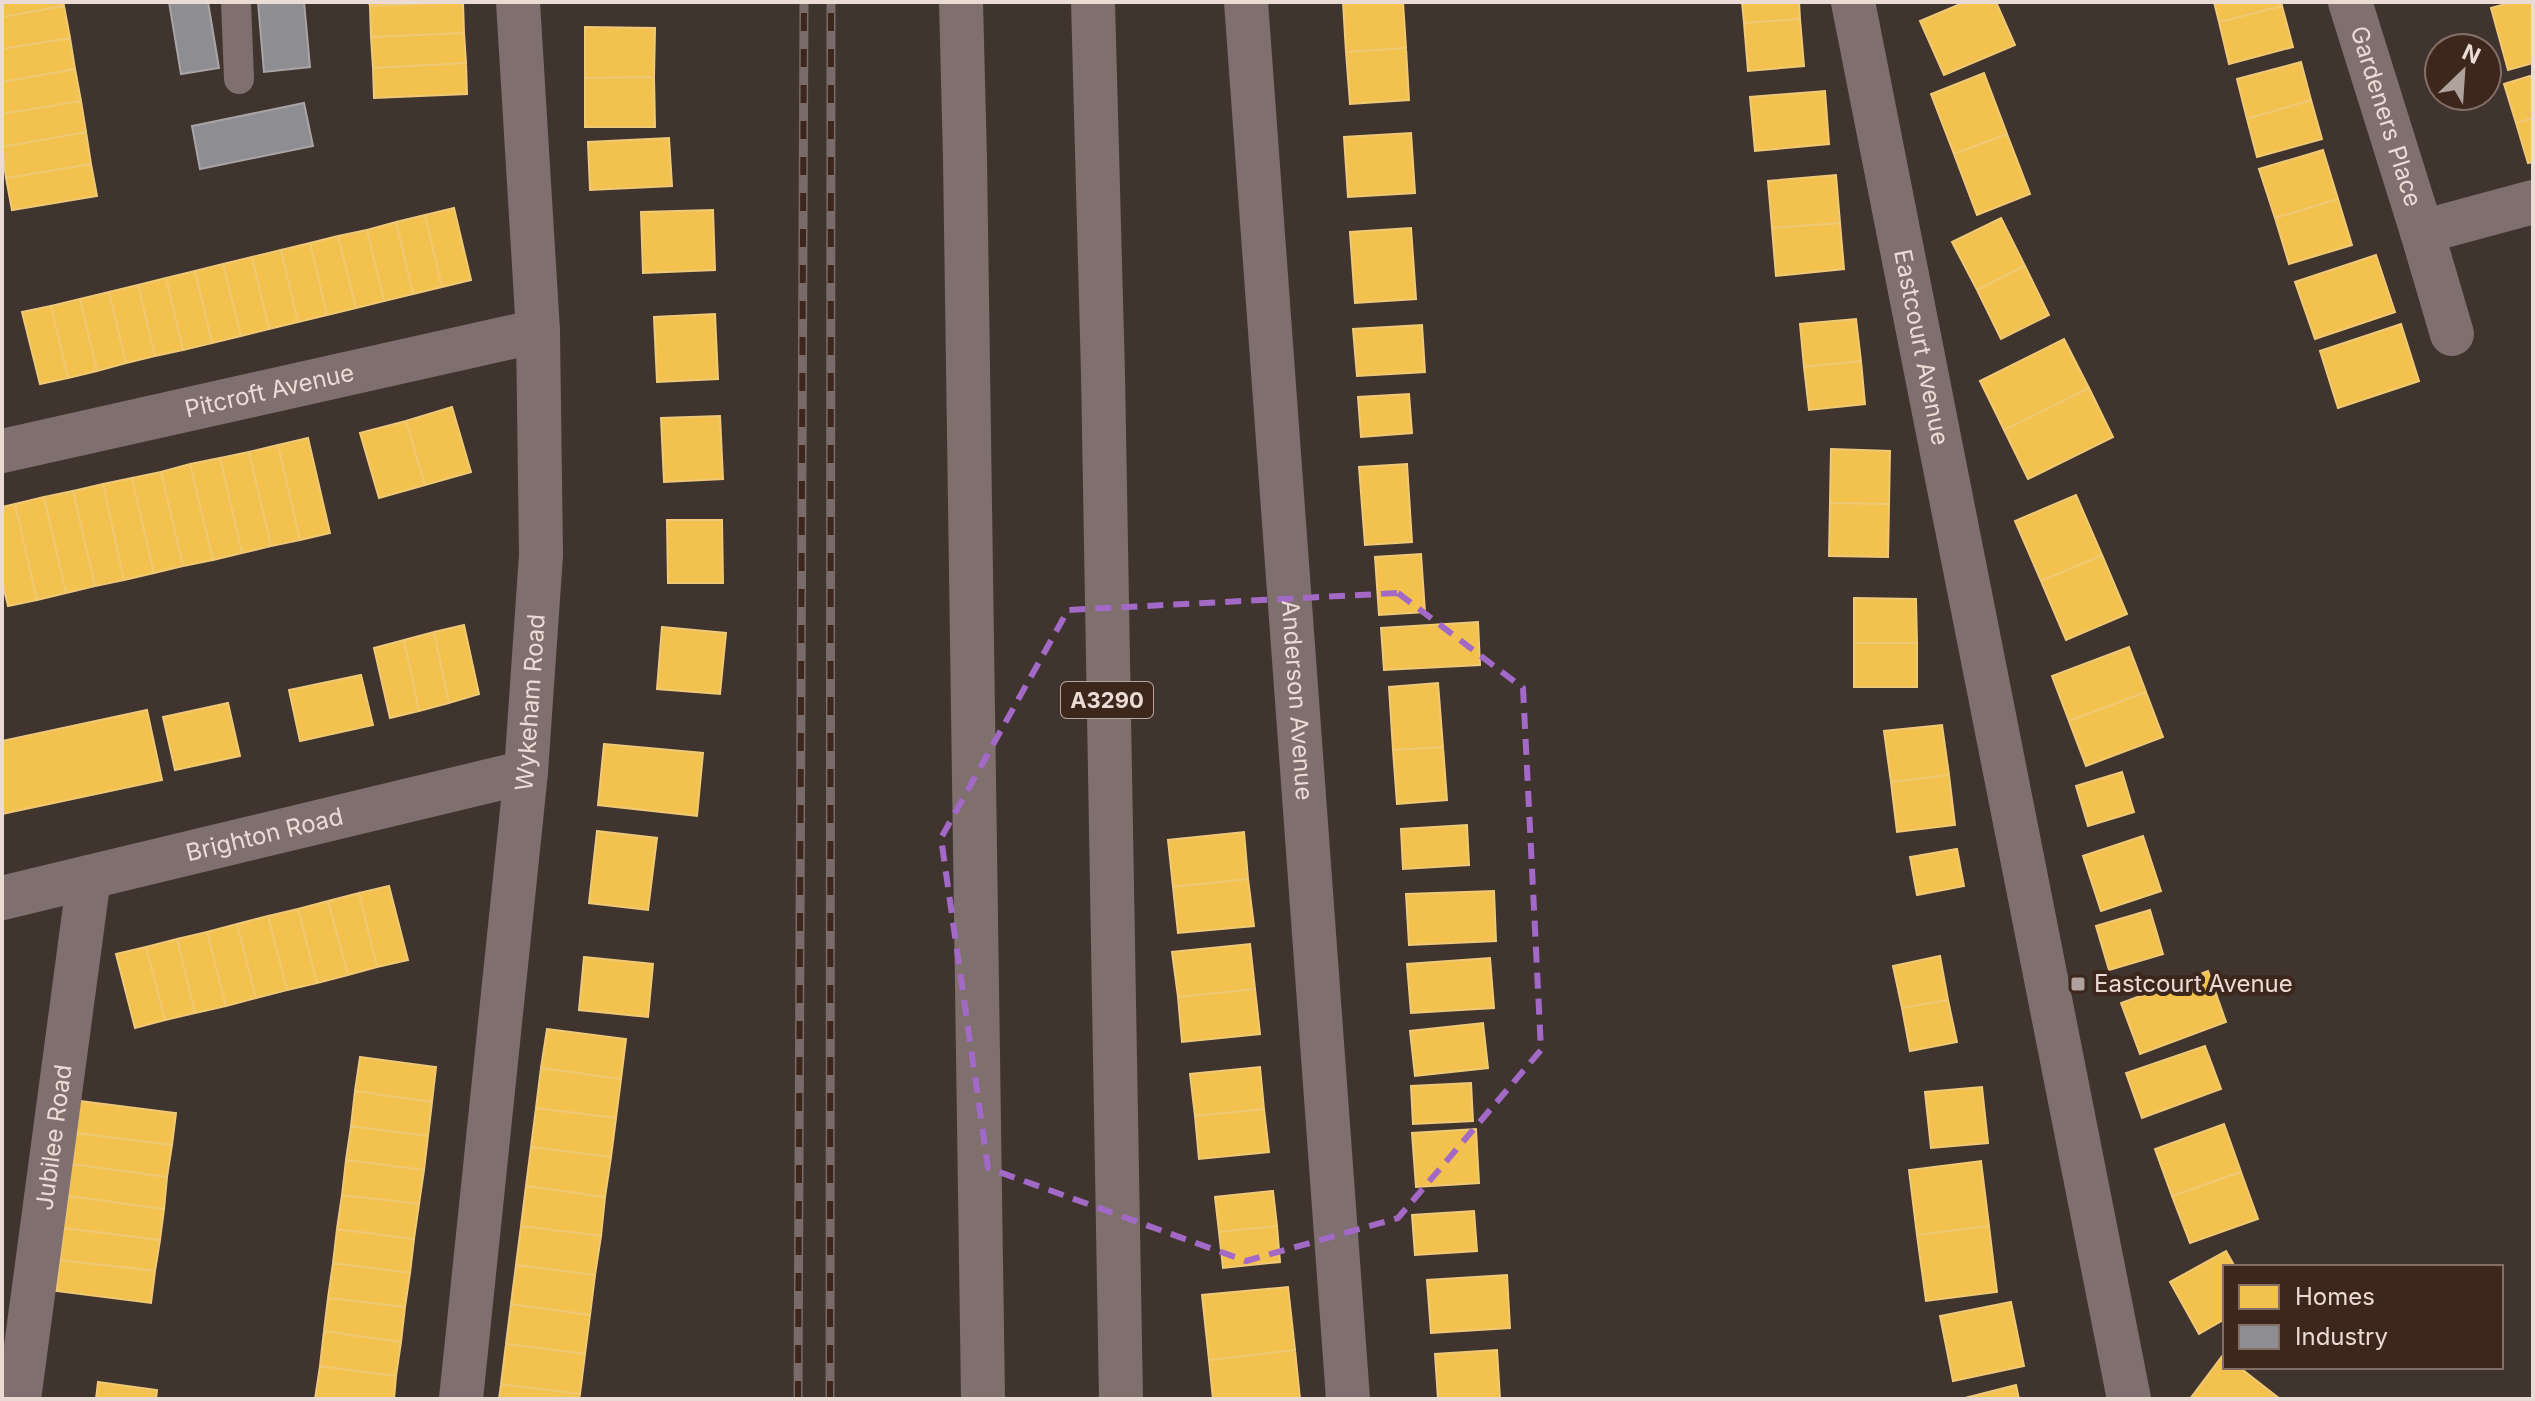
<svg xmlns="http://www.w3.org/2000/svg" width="2535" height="1401" viewBox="0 0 2535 1401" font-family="Inter,sans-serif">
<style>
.homes{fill:#f2c14e;stroke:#f0c976;stroke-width:2}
.industry{fill:#8d8d92;stroke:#a9a4a6;stroke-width:2}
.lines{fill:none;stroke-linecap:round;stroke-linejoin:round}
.service{stroke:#806f6f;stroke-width:30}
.minor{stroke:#806f6f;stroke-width:44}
.primary{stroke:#7f6f6d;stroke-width:44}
.rail-casing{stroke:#786b6a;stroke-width:9}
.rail{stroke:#3d271d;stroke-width:6;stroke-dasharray:18;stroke-linecap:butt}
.marked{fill:none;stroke:#a269c7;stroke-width:6;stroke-dasharray:16 10;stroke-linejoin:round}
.poi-dot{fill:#afa19b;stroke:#3d271d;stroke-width:3}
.labels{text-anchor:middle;stroke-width:8;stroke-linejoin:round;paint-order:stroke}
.shield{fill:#3d271d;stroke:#b7a59e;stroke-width:2}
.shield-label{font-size:22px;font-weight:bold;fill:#ebdbd5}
.street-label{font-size:24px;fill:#ebdbd5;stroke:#3d271d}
.poi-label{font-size:24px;fill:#ebdbd5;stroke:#3d271d;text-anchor:start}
</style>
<rect width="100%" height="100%" fill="#40342e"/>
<path class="homes" d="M2,2H63L64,6L2,17Z
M369,2H463L370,6Z
M463,2L464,33L371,37L370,6Z
M1343,2H1403L1406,48L1346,52Z
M1742,2H1799L1800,19L1744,23Z
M1965,2H1996L2015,45L1944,75L1920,21Z
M2214,2H2281L2282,6L2219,22Z
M2513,2H2533V63L2508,70L2491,8Z
M64,6L70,38L2,49V17Z
M2282,6L2293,47L2229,64L2219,22Z
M1800,19L1804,66L1748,71L1744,23Z
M585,27L655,28L654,77L585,78Z
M464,33L466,63L373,68L371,37Z
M70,38L75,69L2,82V49Z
M1406,48L1409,100L1350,104L1346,52Z
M2301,62L2311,100L2247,119L2237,79Z
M466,63L467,94L374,98L373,68Z
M75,69L81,101L2,114V82Z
M1984,73L2007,134L1954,154L1931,94Z
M2533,75V118L2516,123L2504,84Z
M654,77L655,127H585V78Z
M1825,91L1829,144L1755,151L1750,97Z
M2311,100L2322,139L2257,157L2247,119Z
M81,101L86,132L2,147V114Z
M2533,118V162L2528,163L2516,123Z
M86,132L91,164L6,178L2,147Z
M1411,133L1415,193L1348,197L1344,137Z
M2007,134L2030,194L1977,215L1954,154Z
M669,138L672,186L590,190L588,142Z
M2323,150L2338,199L2275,218L2259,169Z
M91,164L97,196L12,210L6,178Z
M1836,175L1840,223L1772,228L1768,181Z
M2338,199L2352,245L2289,264L2275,218Z
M454,208L471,280L442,287L425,215Z
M713,210L715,270L643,273L641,212Z
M425,215L442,287L413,294L396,222Z
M2001,218L2025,266L1977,290L1952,242Z
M396,222L413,294L384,301L367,230Z
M1840,223L1844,269L1776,276L1772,228Z
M1411,228L1416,299L1355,303L1350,232Z
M367,230L384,301L356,308L338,236Z
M338,236L356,308L327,315L310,243Z
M310,243L327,315L298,322L281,250Z
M281,250L298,322L269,329L252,257Z
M2376,255L2395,312L2315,339L2295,282Z
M252,257L269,329L241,336L223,264Z
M223,264L241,336L212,343L195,271Z
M2025,266L2049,315L2001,339L1977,290Z
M195,271L212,343L183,350L166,278Z
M166,278L183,350L155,356L138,285Z
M138,285L155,356L126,363L109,292Z
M109,292L126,363L97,371L80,299Z
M80,299L97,371L68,378L51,306Z
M51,306L68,378L40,384L22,312Z
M715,314L718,379L657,382L654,317Z
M1856,319L1861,361L1804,367L1800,324Z
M2401,324L2419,381L2338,408L2320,351Z
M1422,325L1425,372L1357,376L1353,329Z
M2064,339L2089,388L2004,430L1980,381Z
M1861,361L1865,404L1809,410L1804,367Z
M2089,388L2113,437L2028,479L2004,430Z
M1409,394L1412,433L1361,437L1358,397Z
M452,407L471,472L425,485L406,421Z
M720,416L723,479L664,482L661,418Z
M406,421L425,485L379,498L360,433Z
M308,438L330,533L300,540L278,445Z
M278,445L300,540L271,546L249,452Z
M1831,449L1890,451L1889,504L1830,503Z
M249,452L271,546L242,553L220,458Z
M220,458L242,553L213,560L190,464Z
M190,464L213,560L183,566L161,472Z
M1407,464L1412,542L1365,545L1359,467Z
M161,472L183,566L154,573L132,478Z
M132,478L154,573L124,580L103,484Z
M103,484L124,580L95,586L73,491Z
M73,491L95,586L66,593L44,497Z
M2076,495L2102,555L2041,581L2015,521Z
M44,497L66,593L37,600L15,504Z
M1830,503L1889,504L1888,557L1829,556Z
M15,504L37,600L8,606L2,581V507Z
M667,520H722L723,583H668Z
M1421,554L1425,612L1379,615L1375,557Z
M2102,555L2127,614L2066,640L2041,581Z
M1854,598L1916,599L1917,643H1854Z
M1478,622L1480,665L1384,670L1381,628Z
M464,625L479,694L449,703L434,632Z
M662,627L726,633L720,694L657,689Z
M434,632L449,703L419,711L404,640Z
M404,640L419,711L390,718L374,648Z
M1854,643H1917V687H1854Z
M2129,647L2146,692L2069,721L2052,676Z
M361,675L373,725L300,741L289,690Z
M1438,683L1443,747L1393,750L1389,687Z
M2146,692L2163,737L2086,766L2069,721Z
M228,703L240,756L175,770L163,717Z
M147,710L162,780L2,814V741Z
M1942,725L1949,775L1891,782L1884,731Z
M604,744L703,753L697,816L598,805Z
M1443,747L1447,800L1397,804L1393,750Z
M2122,772L2134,812L2088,826L2076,786Z
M1949,775L1955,825L1897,832L1891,782Z
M1467,825L1469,865L1403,869L1401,829Z
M597,831L657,838L648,910L589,903Z
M1244,832L1248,879L1173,887L1168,840Z
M2143,836L2161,891L2101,911L2083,856Z
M1957,849L1964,886L1917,895L1910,857Z
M1248,879L1254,926L1178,933L1173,887Z
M389,886L408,960L377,967L359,893Z
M1494,891L1496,941L1409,945L1406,894Z
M359,893L377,967L348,975L328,901Z
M328,901L348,975L317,983L298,909Z
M298,909L317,983L287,990L268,916Z
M2150,910L2163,954L2109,970L2096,926Z
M268,916L287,990L256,998L237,924Z
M237,924L256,998L226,1006L207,932Z
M207,932L226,1006L195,1013L177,939Z
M177,939L195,1013L165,1020L146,947Z
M1250,944L1255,989L1178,997L1172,952Z
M146,947L165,1020L135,1028L116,954Z
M1940,956L1948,1000L1902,1008L1893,966Z
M584,957L653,964L648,1017L579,1010Z
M1490,958L1494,1008L1411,1013L1407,964Z
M2208,971L2226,1022L2140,1054L2121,1003Z
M1255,989L1260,1034L1182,1042L1178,997Z
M1948,1000L1957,1042L1910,1051L1902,1008Z
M1483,1023L1488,1068L1415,1076L1410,1031Z
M547,1029L626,1039L621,1079L541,1068Z
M2205,1046L2221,1089L2142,1118L2126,1073Z
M360,1057L436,1067L432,1102L355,1091Z
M1260,1067L1264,1109L1195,1116L1190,1074Z
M541,1068L621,1079L616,1118L536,1108Z
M1471,1083L1473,1121L1413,1124L1411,1086Z
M1982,1087L1988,1143L1931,1148L1925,1092Z
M355,1091L432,1102L428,1136L351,1126Z
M80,1101L176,1113L172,1145L76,1133Z
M536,1108L616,1118L611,1157L531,1147Z
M1264,1109L1269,1152L1199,1159L1195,1116Z
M2224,1124L2241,1172L2172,1196L2155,1149Z
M351,1126L428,1136L424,1170L346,1160Z
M1476,1129L1479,1183L1416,1187L1412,1133Z
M76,1133L172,1145L167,1177L72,1164Z
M531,1147L611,1157L605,1197L526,1186Z
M346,1160L424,1170L419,1204L342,1195Z
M1981,1161L1989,1226L1917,1235L1909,1170Z
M72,1164L167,1177L164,1209L68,1196Z
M2241,1172L2258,1219L2190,1243L2172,1196Z
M526,1186L605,1197L601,1236L521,1226Z
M1273,1191L1277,1226L1219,1232L1215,1197Z
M342,1195L419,1204L414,1239L337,1229Z
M68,1196L164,1209L160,1240L64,1228Z
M1474,1211L1477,1251L1415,1255L1412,1215Z
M521,1226L601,1236L595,1275L516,1265Z
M1277,1226L1280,1262L1223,1268L1219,1232Z
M1989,1226L1997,1292L1926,1301L1917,1235Z
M64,1228L160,1240L155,1271L60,1260Z
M337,1229L414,1239L410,1273L333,1263Z
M2226,1251L2235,1267H2225V1319L2199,1334L2170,1282Z
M60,1260L155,1271L151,1303L56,1291Z
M333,1263L410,1273L405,1307L328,1298Z
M516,1265L595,1275L590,1315L511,1304Z
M1507,1275L1510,1328L1431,1333L1427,1280Z
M1288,1287L1295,1350L1209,1360L1202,1295Z
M328,1298L405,1307L401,1342L324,1331Z
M2011,1302L2024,1366L1953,1381L1940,1316Z
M511,1304L590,1315L585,1354L506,1344Z
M324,1331L401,1342L396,1376L320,1366Z
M506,1344L585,1354L580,1394L501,1384Z
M1295,1350L1300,1399H1213L1209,1360Z
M1497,1350L1500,1399H1438L1435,1354Z
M2223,1355L2225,1367H2239L2280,1399H2190Z
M320,1366L396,1376L394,1399H315Z
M98,1382L157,1390L156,1399H96Z
M501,1384L580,1394L579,1399H499Z
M2016,1385L2019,1399H1961Z"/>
<path class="industry" d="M169,2H208L219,68L181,74Z
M258,2H304L310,67L264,72Z
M304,103L313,146L200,169L192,126Z"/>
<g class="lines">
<path class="service" d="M236,2L239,79"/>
<g class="minor">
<path id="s1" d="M1246,2L1348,1399"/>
<path id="s2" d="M1853,2L2129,1399"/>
<path id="s3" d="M2350,2L2422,232L2533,202"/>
<path d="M2422,232L2452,334"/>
<path id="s4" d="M2,451L538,331"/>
<path id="s5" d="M2,898L526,772"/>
<path id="s6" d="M19,1399L89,877"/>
<path id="s7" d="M461,1399L526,772L541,555L538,331L518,2"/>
</g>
<path class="primary" d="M961,2L965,159L983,1399
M1093,2L1103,374L1121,1399"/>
<defs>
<path id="rail" d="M798,1399L804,2
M830,1399L831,2"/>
</defs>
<use href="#rail" class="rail-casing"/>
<use href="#rail" class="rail"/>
</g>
<path class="marked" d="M1398,593L1523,688L1541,1050L1398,1218L1246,1261L988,1168L941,838L1068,610Z"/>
<rect class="poi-dot" x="2070" y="976" width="16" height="16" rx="4"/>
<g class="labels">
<rect class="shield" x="1061" y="682" width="92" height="36" rx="6"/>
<g class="shield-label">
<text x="1107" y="708">A3290</text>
</g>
<g class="street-label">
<text dy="8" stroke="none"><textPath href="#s3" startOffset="120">Gardeners Place</textPath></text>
<text dy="8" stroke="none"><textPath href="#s2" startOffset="352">Eastcourt Avenue</textPath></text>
<text dy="8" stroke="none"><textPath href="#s4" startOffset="274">Pitcroft Avenue</textPath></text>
<text dy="8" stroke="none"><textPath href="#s1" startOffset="700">Anderson Avenue</textPath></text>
<text dy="8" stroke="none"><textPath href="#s7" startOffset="700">Wykeham Road</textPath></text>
<text dy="8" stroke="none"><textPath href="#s5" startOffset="270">Brighton Road</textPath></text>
<text dy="8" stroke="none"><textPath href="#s6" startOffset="264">Jubilee Road</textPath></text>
</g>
<g class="poi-label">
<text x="2094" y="992">Eastcourt Avenue</text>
</g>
</g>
<rect width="2535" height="1401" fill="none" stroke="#ebdbd5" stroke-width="8"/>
<rect x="2223" y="1265" width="280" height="104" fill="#3d271d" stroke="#836f67" stroke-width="2"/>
<rect x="2239" y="1285" width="40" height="24" fill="#f2c14e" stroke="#836f67" stroke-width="2"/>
<text x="2295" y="1305" font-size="24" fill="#ebdbd5">Homes</text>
<rect x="2239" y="1325" width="40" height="24" fill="#8d8d92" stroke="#836f67" stroke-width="2"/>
<text x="2295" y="1345" font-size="24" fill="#ebdbd5">Industry</text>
<g transform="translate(2463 72) rotate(25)"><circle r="38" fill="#3d271d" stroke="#836f67" stroke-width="2"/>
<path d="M0-6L14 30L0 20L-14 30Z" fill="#afa19b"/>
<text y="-12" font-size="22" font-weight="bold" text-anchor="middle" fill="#ebdbd5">N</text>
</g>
</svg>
